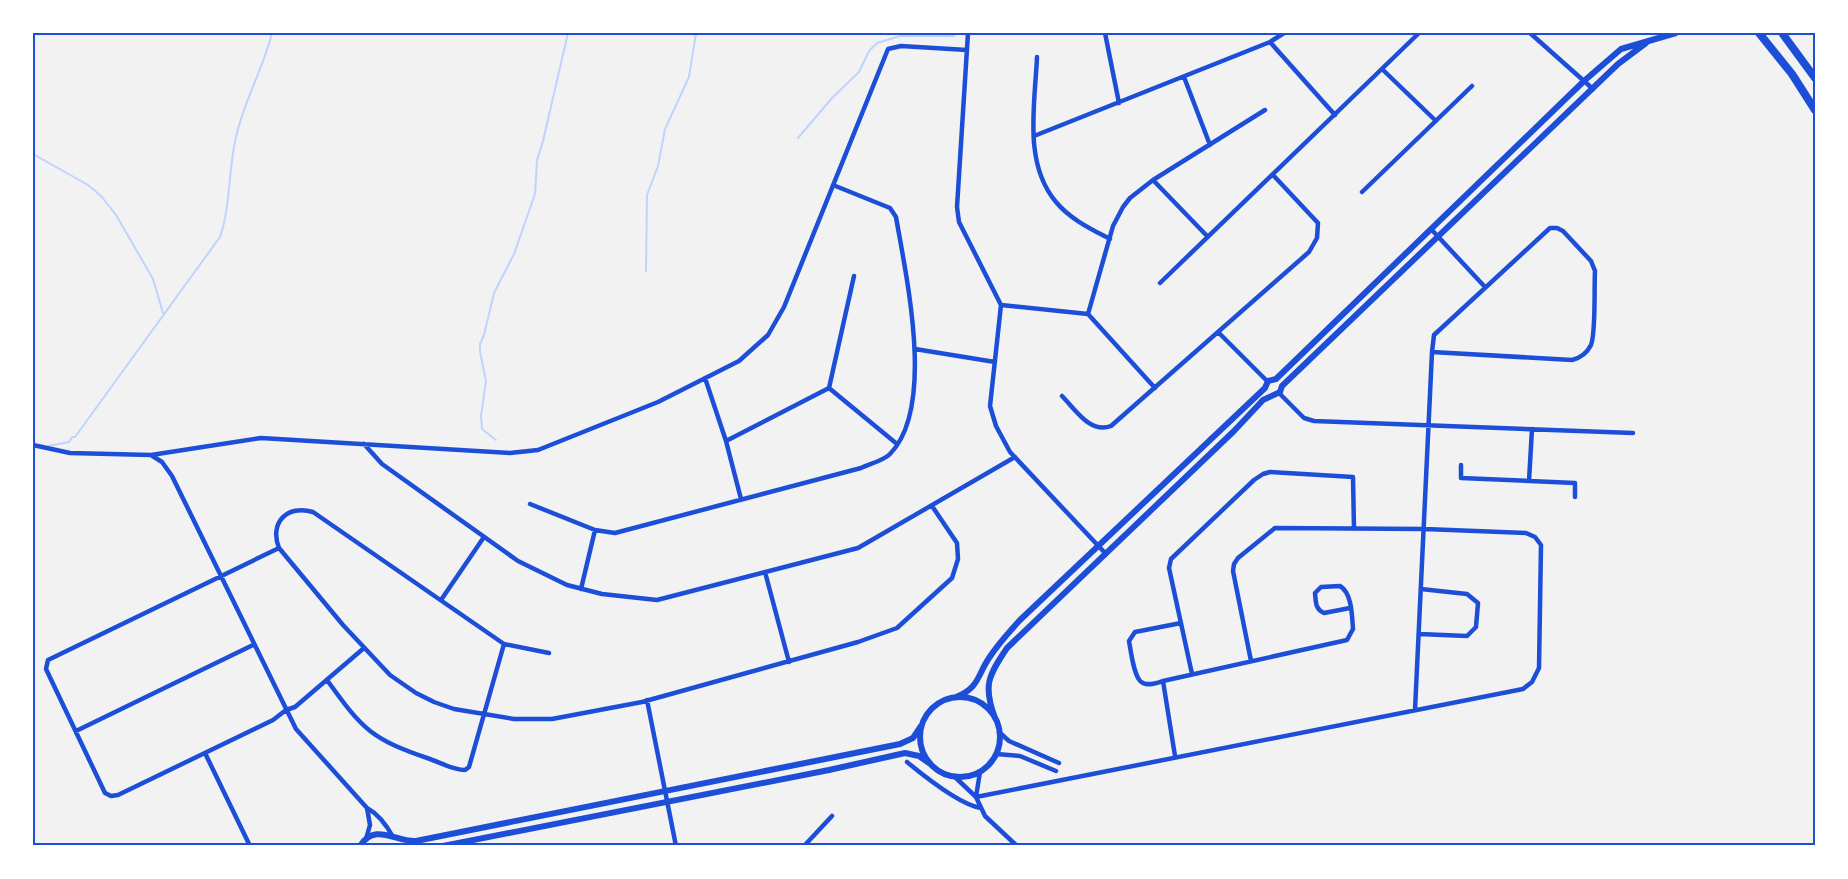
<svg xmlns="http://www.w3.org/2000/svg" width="1848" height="879" viewBox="0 0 1848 879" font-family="Rubik,sans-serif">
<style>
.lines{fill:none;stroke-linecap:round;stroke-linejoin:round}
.stream{stroke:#bfd3fe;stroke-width:2}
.minor{stroke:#1d4ed8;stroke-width:4.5}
.secondary{stroke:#1d4ed8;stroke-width:6}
.motorway{stroke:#1d4ed8;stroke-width:8}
.neatline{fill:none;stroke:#1d4ed8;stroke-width:2}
</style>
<rect width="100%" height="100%" fill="#f2f2f2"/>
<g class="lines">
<path class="stream" d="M798,138L832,98L859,72L869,51L877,43L900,36H954V33
M33,154L88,185L101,196L116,215L153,279L163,313
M646,271L647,195L658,166L665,129L689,77L696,33
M496,440L482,429L481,416L486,381L480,352V344L484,335L494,293L514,254L535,194L537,160L543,141L568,33
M48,446L69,442L72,437H75L220,237C231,205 228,170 236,137C244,101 263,69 272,33"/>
<path class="minor" d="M968,33L957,207L959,222L1001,305L990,406L996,426L1010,452L1106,554
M1105,33L1119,103
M1530,33L1593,89
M1270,42L1335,115
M1037,57C1035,104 1023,163 1056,202C1070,219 1091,229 1110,239
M1382,69L1436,121
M1184,77L1210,145
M1034,136L1270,42L1284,33
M1153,180L1208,237
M1362,192L1472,86
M1431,229L1485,287
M1160,283L1419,33
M1001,305L1088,314L1155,388
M1088,314L1113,226L1123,207L1130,198L1153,180L1265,110
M1218,332L1267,381
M915,349L995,362
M705,378L726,441L741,499
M829,388L897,444
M1279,393L1304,418L1314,421L1633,433
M1062,396C1075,409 1090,434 1111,426L1309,252L1317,238L1318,223L1273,175
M726,441L829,388L854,276
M364,444L382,464L518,561L567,585L602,594L657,600L858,548L1015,457
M33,445L70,453L151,455L261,438L510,453L538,450L658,402L739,361L768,335L784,307L888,49L901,46L967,50
M151,455L162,462L172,476L296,729L367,808
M1461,465V478L1575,483V497
M1529,481L1532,429
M530,504L595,530L615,533L861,468C869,464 883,461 890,454C936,407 906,276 896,217L890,208L833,185
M279,548L48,660L46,669L105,793L111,796L118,795L273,720L286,710L295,707L364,648
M765,572L789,662
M581,589L595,530
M441,600L484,537
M1181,623L1135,632L1129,641C1131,651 1134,680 1143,683C1149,686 1157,683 1163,681L1347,640L1353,629C1352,616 1352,593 1340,586L1321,587L1315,593C1316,602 1315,609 1324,613L1350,608
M1419,634L1467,636L1476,627L1478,603L1467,594L1421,589
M549,653L504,644L313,512C287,504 269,523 279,548L343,625L390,675L416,693L434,702L454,709L514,719H552L642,702L858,642L897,628L952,578L958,559L957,543L932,506
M1192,674L1169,568L1171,559L1254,480L1263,474L1270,472L1353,477L1354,529
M327,680C363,730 371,739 430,759C441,763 453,770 465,770L469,767L504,644
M1163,681L1175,756
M647,700L676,846
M1415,710L1432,352L1434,335L1550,228H1557L1563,231L1591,261L1595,271C1594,287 1596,333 1591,345C1587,353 1580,358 1572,360L1432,352
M76,731L253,645
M999,732L1009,741L1059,763
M205,753L250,846
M996,754L1020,756L1056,771
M907,762C924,776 960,805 981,808
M956,778L976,797L985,816L1017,846
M976,797L1523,689L1532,682L1539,668L1541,545L1535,537L1526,533L1425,529L1275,528L1238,558L1234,564L1233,571L1251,661
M976,797L980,772
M366,839L370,825L367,808C378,814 387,826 393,837
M804,846L832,816"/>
<path class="secondary" d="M956,697C979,688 977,676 989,658C998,644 1009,632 1020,620L1265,388L1268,381L1276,379L1584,81L1621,49L1676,33
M920 737a40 40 0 1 1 80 0a40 40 0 1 1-80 0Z
M995,718C983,686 988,676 1007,648L1234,431L1263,400L1280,392L1282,386L1618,64L1646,43
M360,846C375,822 395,842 416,841L900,744L913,738L921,726
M443,846L829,770L905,753L919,756L929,763"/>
<path class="motorway" d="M1759,33L1792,74L1815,110
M1782,33L1815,78"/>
</g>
<rect width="1848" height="879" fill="none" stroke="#ffffff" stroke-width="69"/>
<rect x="34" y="34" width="1780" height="810" class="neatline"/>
</svg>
